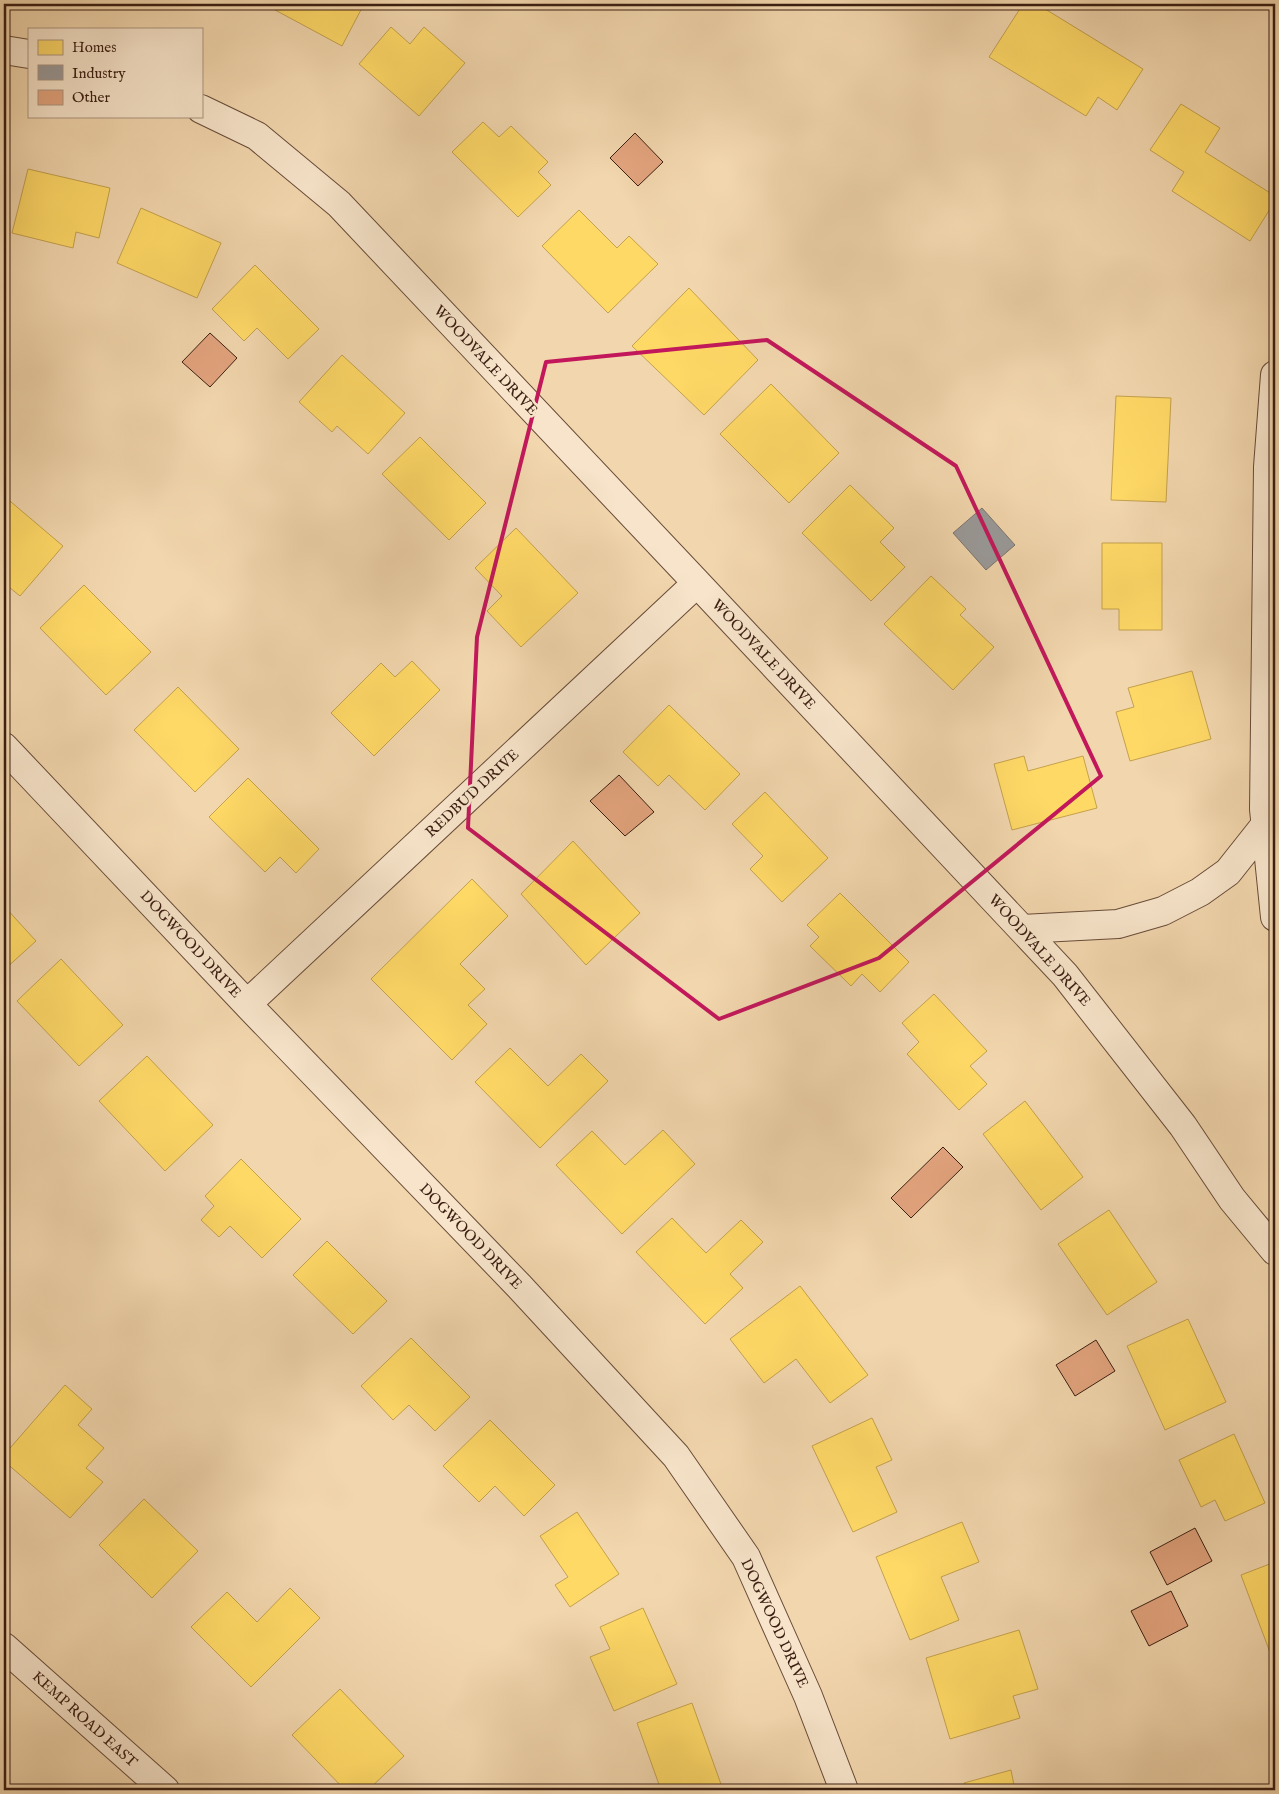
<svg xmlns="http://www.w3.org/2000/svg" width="1279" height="1794" viewBox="0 0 1279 1794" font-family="'IM FELL English',serif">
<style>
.homes{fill:#ffd966;stroke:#c4a14d}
.industry{fill:#999;stroke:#7c7470}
.building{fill:#e3a47e;stroke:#3a1e12}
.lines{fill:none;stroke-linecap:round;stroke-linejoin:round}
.minor-casing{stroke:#684c39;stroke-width:30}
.minor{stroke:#f7e4ca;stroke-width:28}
.marked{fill:none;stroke:#c2185b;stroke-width:4;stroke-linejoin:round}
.labels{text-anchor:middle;stroke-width:5;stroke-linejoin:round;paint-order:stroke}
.street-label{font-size:15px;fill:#3a1e12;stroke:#f7e4ca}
</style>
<rect width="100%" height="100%" fill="#f2d6ad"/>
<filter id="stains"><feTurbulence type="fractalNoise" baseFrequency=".004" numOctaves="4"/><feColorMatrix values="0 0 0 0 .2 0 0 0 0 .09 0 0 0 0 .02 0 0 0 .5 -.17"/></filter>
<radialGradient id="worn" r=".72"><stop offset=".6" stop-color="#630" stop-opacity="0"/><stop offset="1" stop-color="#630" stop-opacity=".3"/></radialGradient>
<path class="homes" d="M264,4H364L342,46Z
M1023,4H1037L1143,69L1117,110L1098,97L1086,116L989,57Z
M391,27L410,44L424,27L465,63L419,116L359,64Z
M1181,104L1220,128L1205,152L1275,196V201L1250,241L1172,191L1184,172L1150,150Z
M483,122L499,137L511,126L548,162L538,172L551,185L518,217L452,152Z
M28,169L110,188L99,238L76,232L73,248L12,233Z
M141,208L221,243L197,298L117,263Z
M579,210L617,248L629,236L658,264L608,313L542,246Z
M255,265L319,329L288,359L257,328L244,341L212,309Z
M689,288L758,360L704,415L632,346Z
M342,355L405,413L368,454L337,426L332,432L299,402Z
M771,384L839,453L789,503L720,434Z
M1116,396L1171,398L1166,502L1111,500Z
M420,437L486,503L449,540L382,474Z
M850,485L894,528L880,542L905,567L871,601L802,533Z
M4,496L63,546L20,596L4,583Z
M516,528L578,593L521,647L487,611L502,596L475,568Z
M1102,543H1162V630H1119V609H1102Z
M931,576L966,609L960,615L994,647L953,690L884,624Z
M84,585L151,652L106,695L40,628Z
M412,661L440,690L374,756L331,713L381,663L395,677Z
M1192,671L1211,739L1130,761L1116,712L1134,707L1128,688Z
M178,687L239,749L195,792L134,730Z
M669,705L740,774L705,810L669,775L658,786L623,752Z
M1024,756L1028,771L1083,756L1097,808L1012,830L994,764Z
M248,778L319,849L296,873L280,857L265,872L209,817Z
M765,792L828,858L782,902L750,869L763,856L732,824Z
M573,841L640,913L586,965L521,894Z
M472,879L508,916L460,964L485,989L468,1005L487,1024L452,1060L371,979Z
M840,893L909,962L880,992L862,974L851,986L810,946L819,937L807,925Z
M4,906L36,941L4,970Z
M61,959L123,1025L79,1066L17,1001Z
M934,994L987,1051L970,1066L987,1084L959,1110L907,1054L919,1042L902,1023Z
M510,1048L548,1086L581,1054L608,1081L540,1148L475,1082Z
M147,1056L213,1125L165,1171L99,1101Z
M1025,1101L1083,1177L1041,1210L983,1134Z
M663,1130L695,1164L622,1234L556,1165L592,1131L625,1165Z
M241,1159L301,1219L262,1258L230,1226L219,1237L201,1220L214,1206L205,1196Z
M1109,1210L1157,1282L1107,1315L1058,1244Z
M672,1218L706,1253L741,1220L763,1242L730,1274L743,1288L705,1324L636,1252Z
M327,1241L387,1301L353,1334L293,1275Z
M800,1286L868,1375L830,1403L796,1359L764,1383L730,1339Z
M1188,1319L1226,1402L1165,1430L1127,1346Z
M411,1338L470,1397L435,1431L409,1405L393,1420L361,1386Z
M65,1385L92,1409L78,1425L104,1448L86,1468L103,1482L70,1518L4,1461V1455Z
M872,1418L892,1460L876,1467L897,1512L853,1532L812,1446Z
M490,1420L555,1485L524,1516L495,1486L479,1502L443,1466Z
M1234,1434L1265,1503L1225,1521L1215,1500L1201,1507L1179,1460Z
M144,1499L198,1551L152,1598L99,1545Z
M577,1512L619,1574L570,1607L555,1585L568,1577L540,1536Z
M962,1522L979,1562L941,1577L959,1620L910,1640L876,1557Z
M1275,1562V1662L1274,1663L1241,1575Z
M290,1588L320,1618L251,1687L191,1627L227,1592L257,1622Z
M643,1608L677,1684L614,1711L590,1657L610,1649L600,1627Z
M1019,1630L1038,1689L1013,1696L1020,1718L950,1739L926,1658Z
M340,1689L404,1756L368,1790H345L292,1735Z
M692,1703L722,1787L714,1790H661L637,1723Z
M1011,1770L1015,1790H966L964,1783Z"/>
<path class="industry" d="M982,508L1015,545L986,570L953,533Z"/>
<path class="building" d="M635,133L663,162L638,186L610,158Z
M210,333L237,358L210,387L182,362Z
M619,775L654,812L625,836L590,801Z
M943,1147L963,1167L911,1218L891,1198Z
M1096,1340L1115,1371L1075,1396L1056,1365Z
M1195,1528L1212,1561L1167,1585L1150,1552Z
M1171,1591L1188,1626L1149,1646L1131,1611Z"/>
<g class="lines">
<defs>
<path id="minor" d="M4,50L29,54
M201,109L257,136L339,204L697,583L1065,975L1183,1126L1232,1199L1275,1251
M1275,375L1268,467L1264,809L1275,917
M4,747L247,1004L519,1286L676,1456L746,1557L808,1696L844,1790
M1022,929L1118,924L1163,911L1200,892L1228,872L1266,824
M247,1004L697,583
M4,1647L165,1790"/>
</defs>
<use href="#minor" class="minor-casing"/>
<use href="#minor" class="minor"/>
</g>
<path class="marked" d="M767,340L956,466L1101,776L879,958L719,1019L468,828L477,637L546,362Z"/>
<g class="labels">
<g class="street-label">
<text transform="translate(486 360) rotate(47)" y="5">WOODVALE DRIVE</text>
<text transform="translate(764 654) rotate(47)" y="5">WOODVALE DRIVE</text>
<text transform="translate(472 793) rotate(-43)" y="5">REDBUD DRIVE</text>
<text transform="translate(191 944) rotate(47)" y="5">DOGWOOD DRIVE</text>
<text transform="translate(1040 950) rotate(48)" y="5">WOODVALE DRIVE</text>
<text transform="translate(471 1236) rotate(46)" y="5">DOGWOOD DRIVE</text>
<text transform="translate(775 1623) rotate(65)" y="5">DOGWOOD DRIVE</text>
<text transform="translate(85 1719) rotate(42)" y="5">KEMP ROAD EAST</text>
</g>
</g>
<rect width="1279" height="1794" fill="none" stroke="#f2d6ad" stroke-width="20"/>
<rect x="5" y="5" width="1269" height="1784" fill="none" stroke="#3a1e12" stroke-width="2.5"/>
<rect x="10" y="10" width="1259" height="1774" fill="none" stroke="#3a1e12"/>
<rect x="28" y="28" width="175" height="90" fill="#f7e4ca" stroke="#ab9580"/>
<rect x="38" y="40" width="25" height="15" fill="#ffd966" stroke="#ab9580"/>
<text x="72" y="52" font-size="15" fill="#3a1e12">Homes</text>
<rect x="38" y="65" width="25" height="15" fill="#999999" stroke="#ab9580"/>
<text x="72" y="78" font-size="15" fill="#3a1e12">Industry</text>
<rect x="38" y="90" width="25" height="15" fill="#e3a47e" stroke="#ab9580"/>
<text x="72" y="102" font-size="15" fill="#3a1e12">Other</text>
<rect width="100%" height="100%" filter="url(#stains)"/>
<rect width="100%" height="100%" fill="url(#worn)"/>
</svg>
